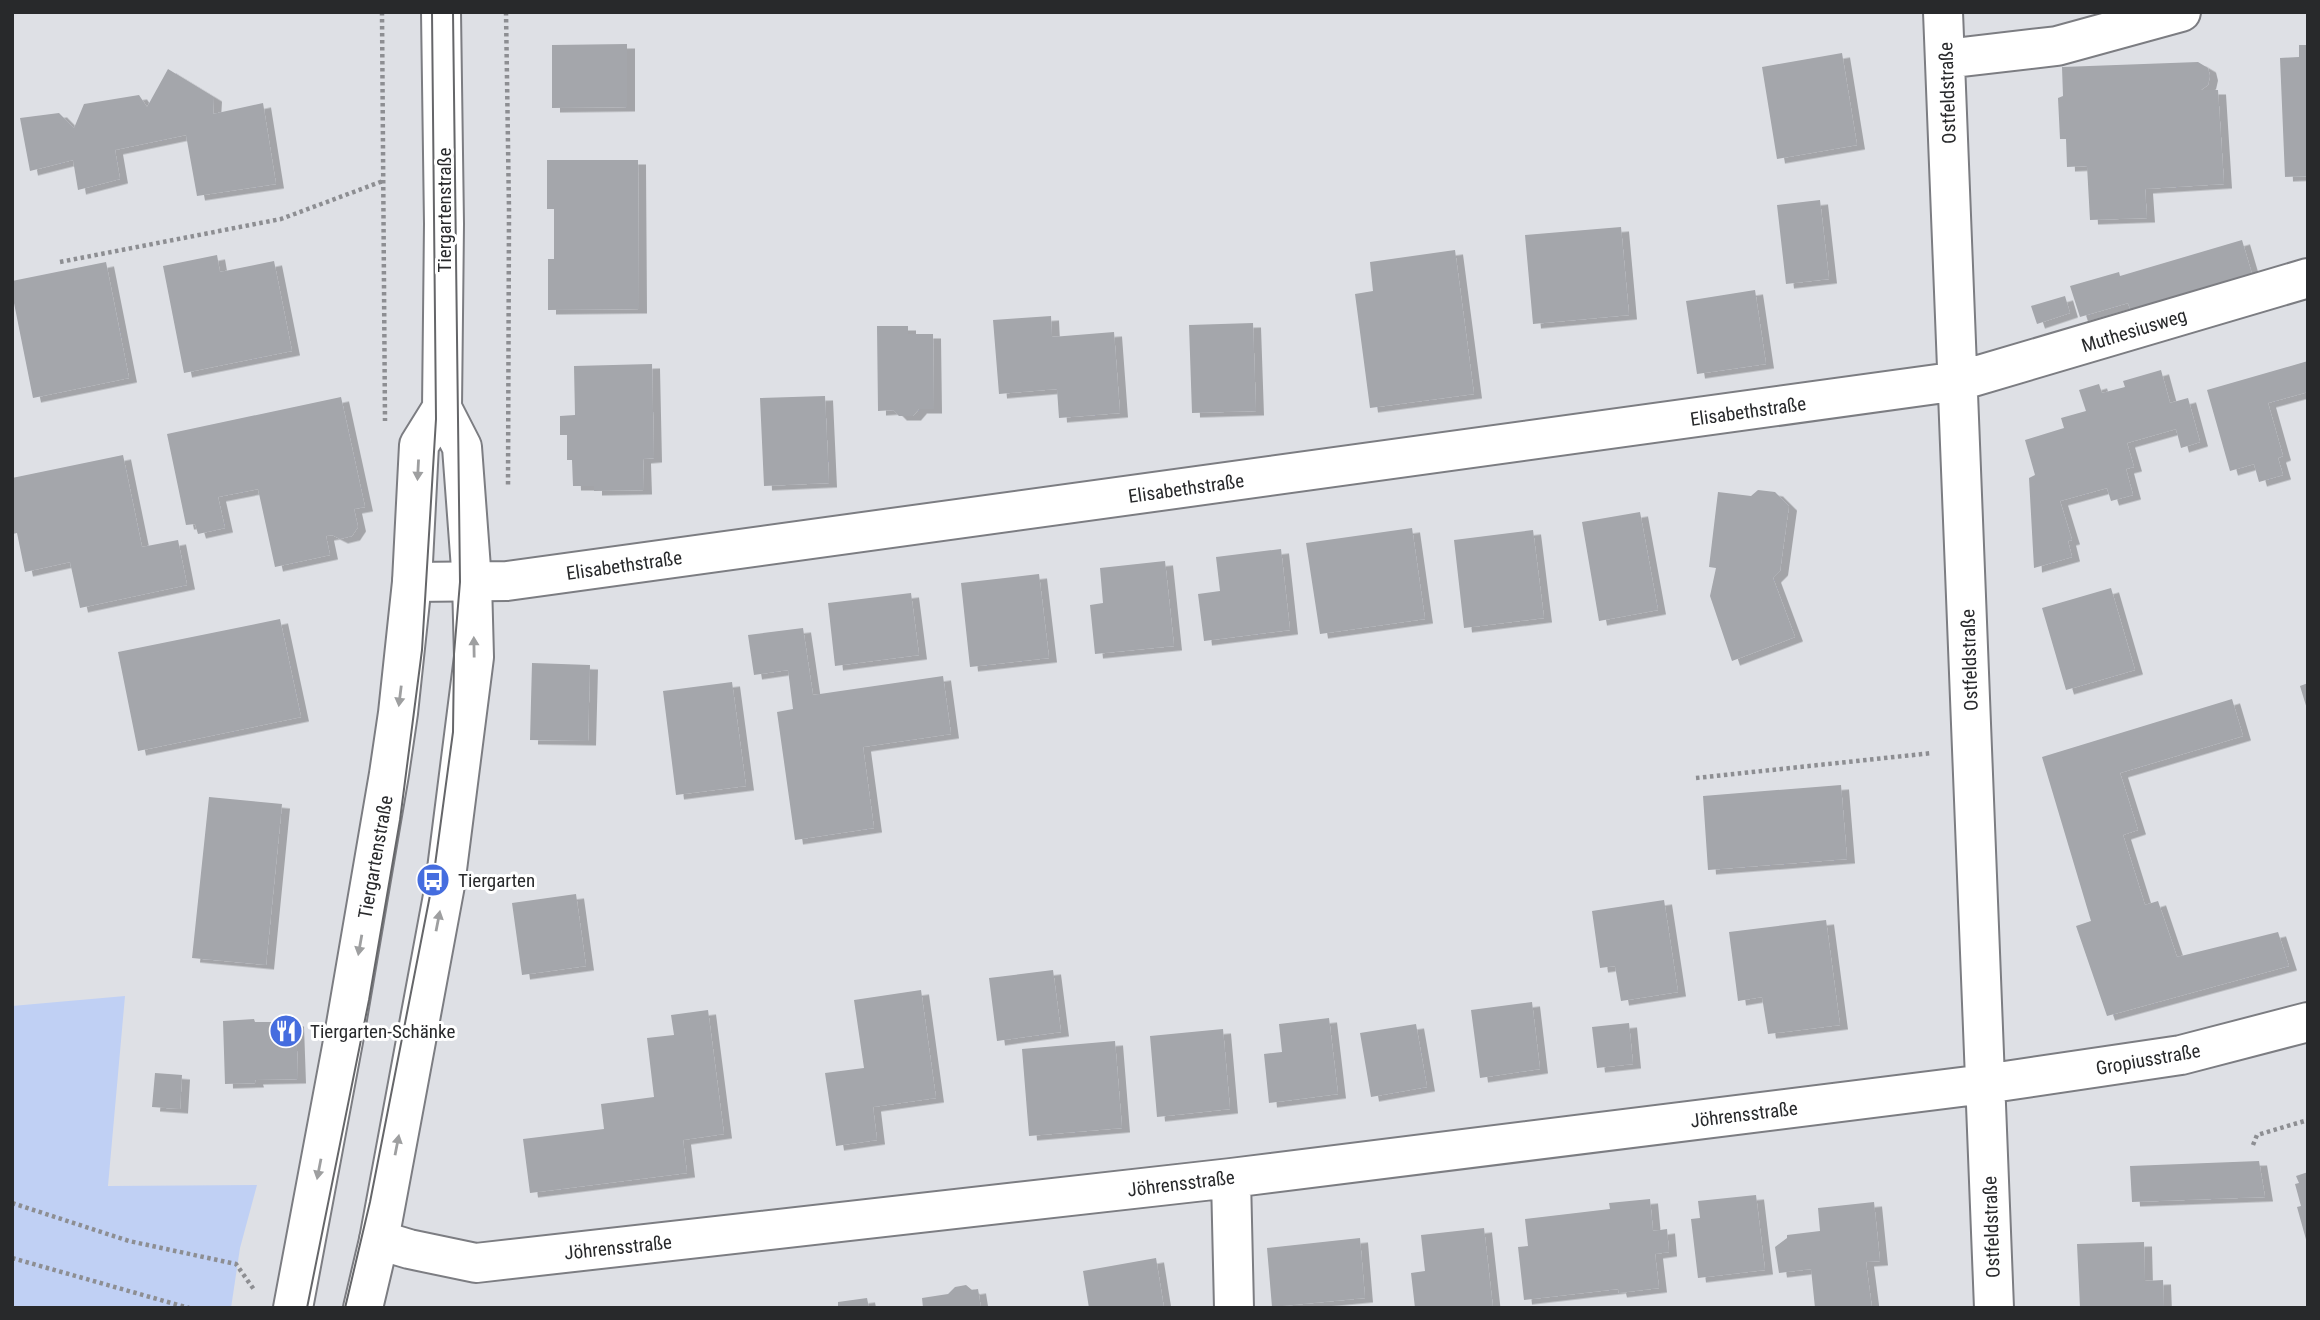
<svg xmlns="http://www.w3.org/2000/svg" width="2320" height="1320" viewBox="0 0 2320 1320" font-family="'Roboto Condensed',sans-serif">
<style>
.green{fill:#c0d0f4}
.building{fill:#a4a6ab;filter:url(#shadow)}
.lines{fill:none;stroke-linecap:round;stroke-linejoin:round}
.minor-casing{stroke:#7c7d82;stroke-width:42}
.major-casing{stroke:#7c7d82;stroke-width:42}
.path{stroke:#8d8e92;stroke-width:4.5;stroke-dasharray:3.5 3.5;stroke-linecap:butt}
.minor{stroke:#fff;stroke-width:38}
.major{stroke:#fff;stroke-width:38}
.tram{stroke:#656669;stroke-width:2}
.oneway{fill:#9e9fa0}
.labels{text-anchor:middle;stroke-width:6;stroke-linejoin:round;paint-order:stroke}
.street-label{font-size:19px;fill:#28292b;stroke:#fff}
.poi-label{font-size:19px;fill:#28292b;stroke:#fff;text-anchor:start}
</style>
<defs>
<filter id="shadow"><feDropShadow dx="8" dy="4.5" stdDeviation="0" flood-color="#0004"/></filter>
</defs>
<rect width="100%" height="100%" fill="#dee0e5"/>
<path class="green" d="M125,996L108,1186L257,1185L240,1248L231,1308H12V1006Z"/>
<path class="building" d="M627,44V107L552,108V45Z
M2299,45H2308V176L2285,177L2280,58L2299,57Z
M1842,53L1857,145L1777,159L1762,67Z
M2198,62L2208,68L2210,76L2208,85L2201,90H2218L2224,184L2145,189L2147,218L2090,220L2087,166L2067,167L2066,139H2060L2058,98L2063,96L2062,67Z
M168,69L214,97L213,114L263,103L276,184L197,196L186,135L115,150L120,179L78,190L73,160L30,171L20,118L59,113L74,128L84,104L139,95L147,107Z
M547,160H638L639,309L548,310V259H554V209H547Z
M1820,200L1829,279L1786,284L1777,205Z
M1621,227L1629,315L1533,324L1525,235Z
M2242,240L2252,274L2131,311L2128,303L2080,317L2070,286L2119,272L2120,276Z
M1455,250L1474,394L1370,408L1355,294L1373,291L1370,262Z
M217,255L220,272L274,261L292,351L184,373L163,266Z
M106,262L129,378L33,398L12,293V281Z
M1755,290L1766,364L1697,374L1686,301Z
M2065,296L2070,313L2037,324L2031,306Z
M1051,316L1052,337L1114,332L1120,413L1059,418L1057,389L999,394L993,320Z
M1253,323L1256,411L1192,413L1189,325Z
M877,326H908V334H933L934,409H919L913,416H899L893,410L878,411Z
M2308,361V392L2268,403L2283,456L2278,458L2283,475L2259,482L2254,464L2230,471L2207,390Z
M652,364L654,458L643,459L644,490L594,491V486H573L572,460H567V435H560V416L575,415L574,366Z
M2161,370L2170,403L2188,398L2200,442L2181,448L2176,429L2127,443L2134,467L2126,469L2133,495L2111,501L2107,488L2060,501L2072,540L2068,541L2072,557L2034,568L2029,478L2035,475L2025,440L2064,428L2061,418L2086,411L2079,390L2099,384L2102,393L2125,387L2123,381Z
M825,396L829,483L764,486L760,398Z
M341,397L365,507L354,509L358,527L352,536L340,539L332,535L326,536L330,555L275,567L258,489L218,497L225,528L198,534L195,524L186,525L167,434Z
M123,455L142,547L178,540L187,585L80,608L70,562L25,572L17,533L12,534V478Z
M1758,490L1775,492L1789,506L1780,571L1773,578L1795,637L1732,661L1710,596L1716,568L1709,567L1718,492L1751,496Z
M1640,512L1658,610L1599,621L1582,522Z
M1412,528L1425,619L1320,634L1306,543Z
M1533,530L1544,618L1464,628L1454,540Z
M1281,549L1290,630L1204,641L1198,594L1220,591L1216,557Z
M1165,561L1174,646L1095,654L1090,605L1103,603L1100,568Z
M1039,574L1049,658L970,667L961,583Z
M2111,588L2135,670L2066,690L2042,608Z
M911,593L919,655L835,666L828,603Z
M280,619L301,717L138,751L118,652Z
M803,628L813,695L943,676L951,734L863,747L874,828L795,840L777,712L793,709L788,670L754,675L748,635Z
M532,663L590,665L588,741L530,740Z
M732,682L746,786L676,795L663,691Z
M2308,683V709H2307L2300,686Z
M2232,699L2243,736L2120,773L2138,830L2123,835L2145,905L2158,901L2177,957L2278,932L2289,966L2107,1016L2076,926L2091,921L2042,757Z
M1841,785L1847,859L1708,870L1703,796Z
M209,797L282,804L266,965L192,958Z
M576,894L586,966L522,975L512,903Z
M1664,900L1678,992L1621,1001L1615,966L1600,968L1592,911Z
M1826,920L1840,1025L1768,1034L1762,997L1738,1001L1729,932Z
M1053,970L1061,1032L997,1041L989,978Z
M921,990L936,1098L873,1107L877,1140L836,1146L825,1073L864,1068L854,1000Z
M1532,1002L1540,1069L1480,1078L1471,1010Z
M708,1010L724,1134L683,1140L687,1173L530,1193L523,1139L604,1129L601,1104L654,1097L647,1038L674,1035L671,1015Z
M1329,1018L1338,1094L1269,1103L1264,1054L1282,1052L1279,1024Z
M254,1019L255,1022H296L298,1079L255,1080L256,1083L225,1084L223,1021Z
M1629,1023L1633,1064L1597,1068L1592,1027Z
M1416,1024L1427,1087L1371,1097L1360,1033Z
M1223,1029L1230,1109L1157,1117L1150,1036Z
M1115,1041L1122,1128L1029,1136L1022,1049Z
M155,1073L182,1075L180,1109L152,1107Z
M2259,1161L2265,1197L2132,1202L2130,1166Z
M2308,1172V1243H2307L2297,1207L2301,1206L2295,1184L2299,1183L2296,1176Z
M1756,1195L1765,1270L1698,1278L1691,1219L1700,1218L1698,1201Z
M1650,1199L1653,1231L1667,1229L1669,1252L1655,1254L1659,1288L1619,1293L1618,1289L1524,1300L1518,1247L1528,1246L1525,1219L1610,1209L1609,1203Z
M1874,1202L1880,1261L1866,1262L1872,1308H1815L1811,1269L1779,1273L1775,1247L1787,1238V1235L1820,1231L1818,1208Z
M1484,1228L1493,1308H1415L1411,1273L1425,1271L1421,1235Z
M1360,1238L1365,1298L1272,1307L1267,1248Z
M2144,1242L2145,1281L2163,1280L2164,1308H2080L2077,1244Z
M1156,1258L1164,1308H1089L1083,1271Z
M966,1285L972,1290L978,1289L981,1308H923L922,1298L948,1294L955,1287Z
M867,1298L869,1308H838V1302Z"/>
<g class="lines">
<defs>
<path id="minor" d="M1943,12L1994,1308
M1945,59L2057,46L2181,12
M412,582L507,581L1959,381L2308,278
M1231,1178L1234,1308
M379,1240L409,1249L476,1263L1231,1178L1985,1084L2181,1055L2308,1022"/>
<path id="major" d="M293,1308L344,1036L389,774L398,713L412,582L419,445L442,408
M363,1308L379,1240L445,885L474,657L472,582L462,447L442,408L444,224L441,12"/>
</defs>
<use href="#minor" class="minor-casing"/>
<use href="#major" class="major-casing"/>
<path class="path" d="M382,12L385,421
M506,12L509,210L508,488
M60,262L281,219L383,181
M1696,778L1932,753
M2253,1145L2257,1135L2308,1120
M12,1203L129,1241L236,1264L255,1291
M12,1258L189,1308"/>
<use href="#minor" class="minor"/>
<use href="#major" class="major"/>
<path class="tram" d="M307,1308L369,1000L400,820L422,650L436,419L432,12
M345,1308L370,1202L433,880L453,732L454,654L460,582L453,12"/>
</g>
<defs><path id="oneway-solid" d="M-6-.8H1V-3.2L6.5 0L1 3.2V.8H-6Z" transform="scale(1.75)"/></defs>
<g class="oneway">
<use href="#oneway-solid" transform="translate(418 470) rotate(93)"/>
<use href="#oneway-solid" transform="translate(474 647) rotate(-91)"/>
<use href="#oneway-solid" transform="translate(400 696) rotate(97)"/>
<use href="#oneway-solid" transform="translate(438 921) rotate(-79)"/>
<use href="#oneway-solid" transform="translate(360 945) rotate(100)"/>
<use href="#oneway-solid" transform="translate(397 1145) rotate(-79)"/>
<use href="#oneway-solid" transform="translate(319 1169) rotate(101)"/>
</g>
<defs>
<symbol id="bus-disc" viewBox="-11 -11 22 22"><circle r="9.5" fill="#456ddf" stroke="#fff"/><path d="M-5-6H5V4H4V6H2V4H-2V6H-4V4H-5ZM-3.5-4V0h7V-4ZM-3.5 1.2v1.5H-2V1.2ZM2 1.2v1.5H3.5V1.2Z" fill="#fff"/></symbol>
<symbol id="restaurant-disc" viewBox="-11 -11 22 22"><circle r="9.5" fill="#456ddf" stroke="#fff"/><path d="M-5-6h1v4h1v-4h1v4h1v-4h1v5L-1.5 .5V6h-2V.5L-5-1ZM5-6V6H3V1.5H1.5Q1.5-4 5-6Z" fill="#fff"/></symbol>
</defs>
<g fill-rule="evenodd">
<use href="#bus-disc" x="414" y="861" width="38" height="38"/>
<use href="#restaurant-disc" x="267" y="1012" width="38" height="38"/>
</g>
<g class="labels">
<g class="street-label">
<text transform="translate(1947 93) rotate(-92)" y="7">Ostfeldstraße</text>
<text transform="translate(444 210) rotate(-90)" y="7">Tiergartenstraße</text>
<text transform="translate(2134 330) rotate(-17)" y="7">Muthesiusweg</text>
<text transform="translate(1748 411) rotate(-8)" y="7">Elisabethstraße</text>
<text transform="translate(1186 488) rotate(-8)" y="7">Elisabethstraße</text>
<text transform="translate(624 565) rotate(-8)" y="7">Elisabethstraße</text>
<text transform="translate(1969 660) rotate(-92)" y="7">Ostfeldstraße</text>
<text transform="translate(375 857) rotate(-80)" y="7">Tiergartenstraße</text>
<text transform="translate(2148 1059) rotate(-10)" y="7">Gropiusstraße</text>
<text transform="translate(1744 1114) rotate(-7)" y="7">Jöhrensstraße</text>
<text transform="translate(1181 1183) rotate(-7)" y="7">Jöhrensstraße</text>
<text transform="translate(1991 1227) rotate(-92)" y="7">Ostfeldstraße</text>
<text transform="translate(618 1247) rotate(-6)" y="7">Jöhrensstraße</text>
</g>
<g class="poi-label">
<text x="458" y="887">Tiergarten</text>
<text x="310" y="1038">Tiergarten-Schänke</text>
</g>
</g>
<rect width="2320" height="1320" fill="none" stroke="#28292b" stroke-width="28"/>
</svg>
